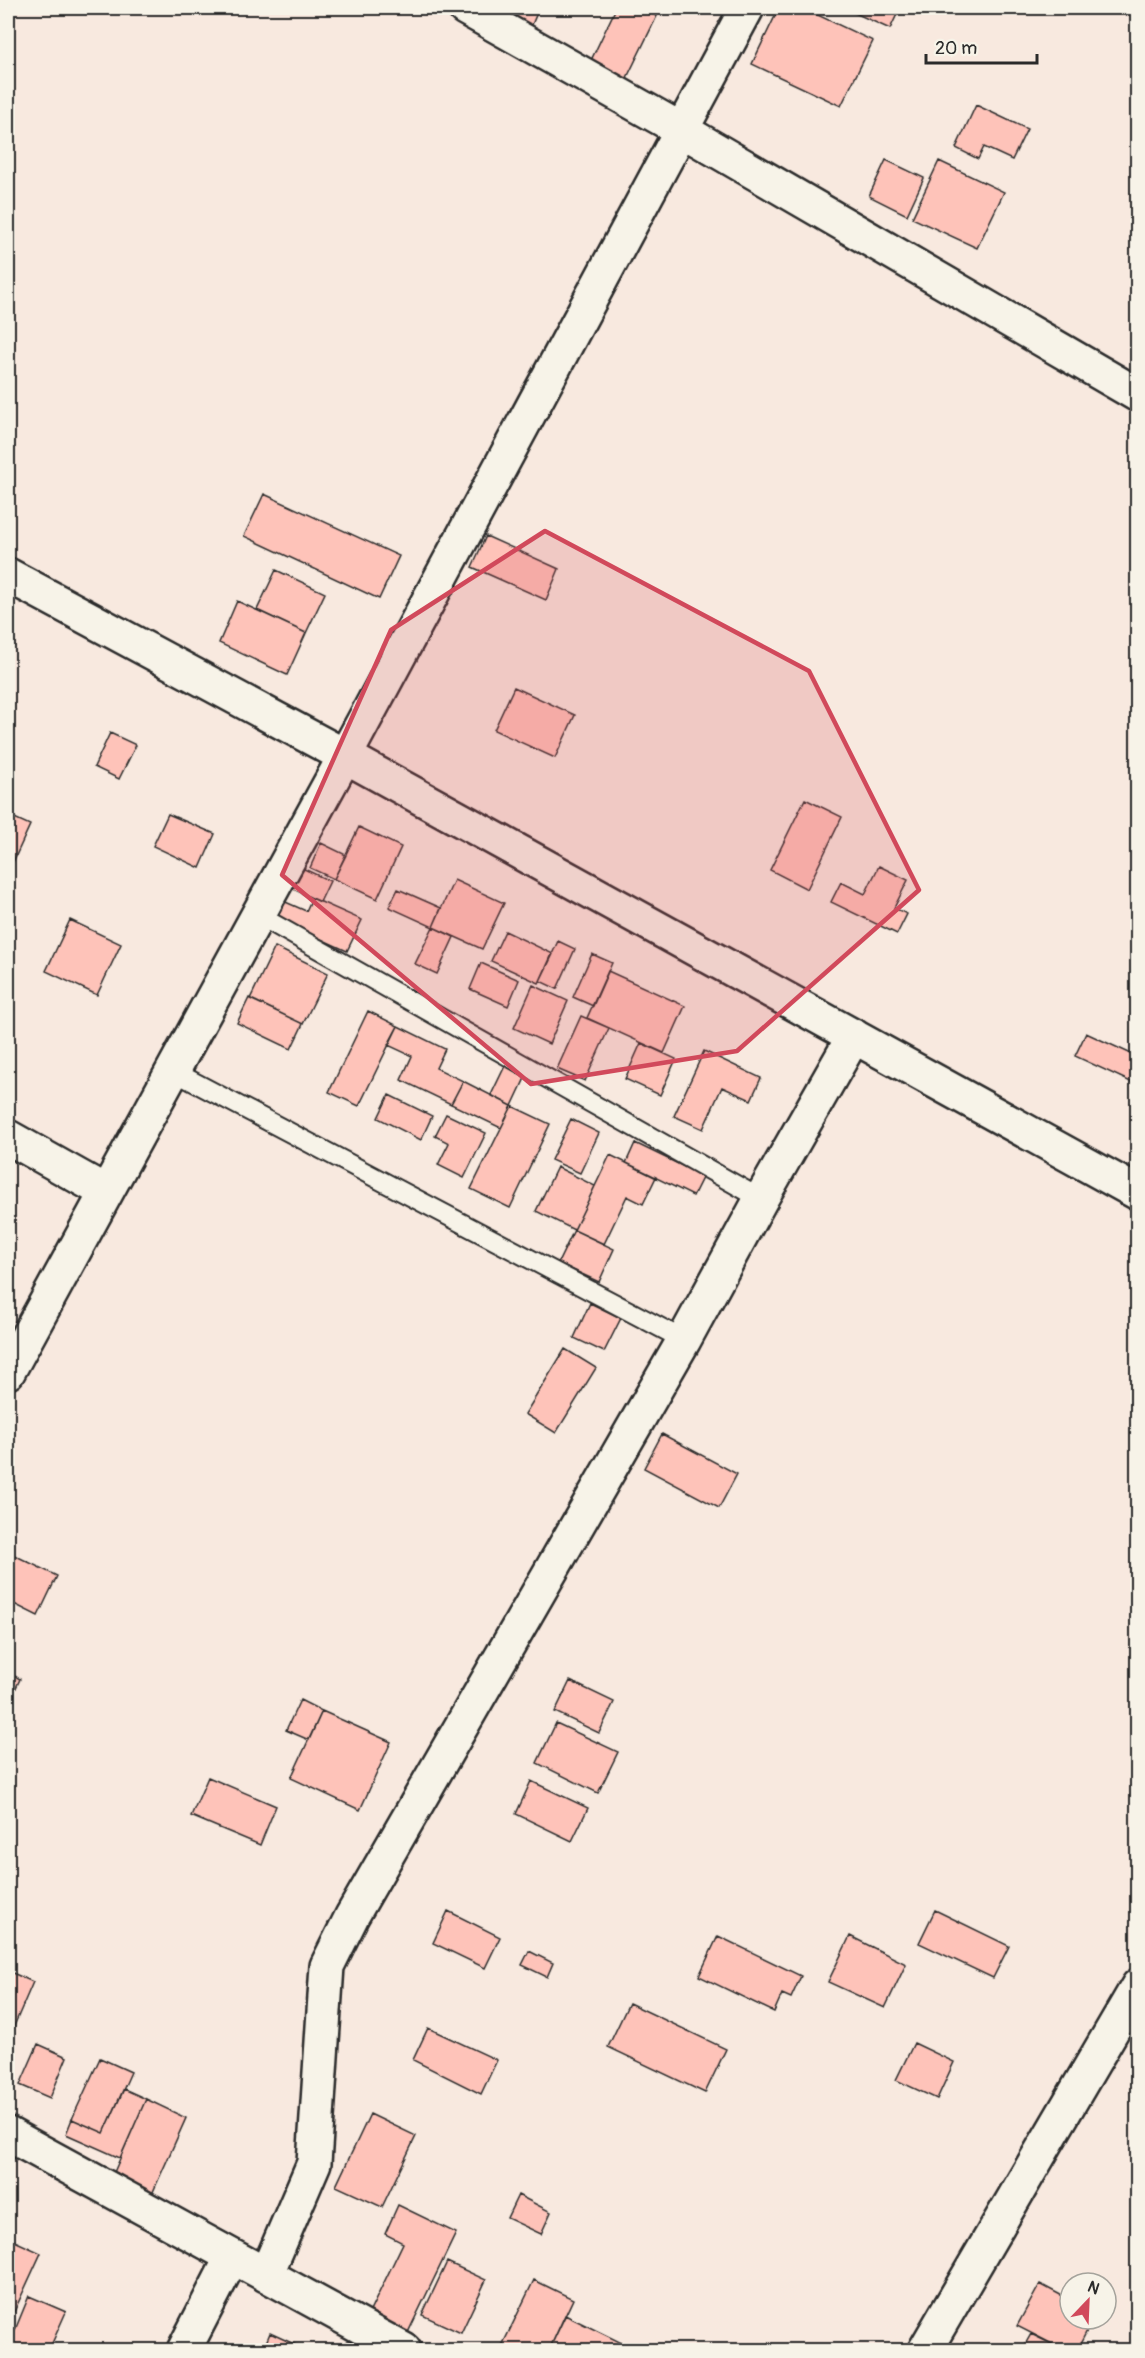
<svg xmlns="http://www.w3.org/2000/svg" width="1145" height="2358" viewBox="0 0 1145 2358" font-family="Pangolin,sans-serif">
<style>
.building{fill:#fec3b9;stroke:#2b2b2b;stroke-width:1.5}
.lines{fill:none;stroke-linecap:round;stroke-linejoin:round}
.service-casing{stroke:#2b2b2b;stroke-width:22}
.minor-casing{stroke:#2b2b2b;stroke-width:38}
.service{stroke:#f7f3e8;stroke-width:18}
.minor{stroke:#f7f3e8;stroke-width:33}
.marked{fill:#d1495b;fill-opacity:0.2;stroke:#d1495b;stroke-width:4.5;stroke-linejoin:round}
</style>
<rect width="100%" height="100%" fill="#f8e9df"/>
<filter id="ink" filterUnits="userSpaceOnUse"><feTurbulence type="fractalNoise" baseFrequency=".0167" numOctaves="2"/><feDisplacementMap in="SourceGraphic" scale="12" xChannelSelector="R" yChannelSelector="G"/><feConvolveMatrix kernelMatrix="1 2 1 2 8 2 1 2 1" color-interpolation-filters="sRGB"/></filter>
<g filter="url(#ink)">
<path class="building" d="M488,8H539L531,27Z
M616,8H639L657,16L619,94L583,77Z
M779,8H803L873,41L841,106L752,64Z
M844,8H900L890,29Z
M976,105L1027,129L1012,160L984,147L978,159L956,148Z
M886,160L924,178L907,215L869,196Z
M939,161L1004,192L977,248L912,218Z
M264,494L399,556L379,599L244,536Z
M486,536L559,569L546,600L472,567Z
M276,570L325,593L306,633L257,610Z
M237,601L306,633L287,675L219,643Z
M514,687L575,715L555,758L494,730Z
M110,733L136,745L119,779L94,767Z
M805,799L842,817L807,889L770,870Z
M168,814L215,834L200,868L153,846Z
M8,815L30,825L8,873Z
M359,827L401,847L377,899L334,879Z
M321,843L346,855L334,879L310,868Z
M879,866L908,880L894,908L907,914L897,934L831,902L841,882L865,894Z
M302,868L330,881L320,902L293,889Z
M454,880L504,903L482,949L433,927Z
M398,889L441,908L433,927L389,907Z
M312,898L362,920L347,951L273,917L281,900L306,911Z
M70,920L121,944L97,995L46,971Z
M433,927L454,937L437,974L415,964Z
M505,931L553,954L539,983L491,961Z
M558,941L575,949L557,989L540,981Z
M275,947L328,973L303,1024L250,999Z
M592,954L612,963L593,1006L573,997Z
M481,963L519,980L508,1006L470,989Z
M608,971L685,1006L664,1053L587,1018Z
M533,985L568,1001L549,1044L514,1028Z
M249,998L303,1024L291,1049L237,1023Z
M368,1011L398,1026L359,1106L329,1092Z
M581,1016L609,1028L585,1081L557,1069Z
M398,1026L445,1049L436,1068L463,1081L451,1104L401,1080L412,1056L388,1045Z
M1086,1033L1138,1057V1078L1135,1084L1075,1056Z
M641,1043L676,1059L660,1095L625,1079Z
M704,1051L761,1078L751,1100L722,1087L703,1129L674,1116Z
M505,1066L526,1076L512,1106L491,1095Z
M463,1081L512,1106L501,1128L451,1104Z
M389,1095L432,1116L421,1140L378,1118Z
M512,1106L550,1124L510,1208L471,1189Z
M446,1114L486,1133L464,1178L438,1165L449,1143L435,1136Z
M571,1119L599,1133L580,1173L551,1160Z
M635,1143L703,1176L693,1196L626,1163Z
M610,1155L656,1177L643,1204L627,1196L604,1244L574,1230Z
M557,1167L595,1186L574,1230L536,1211Z
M574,1230L614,1249L599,1282L558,1263Z
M590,1303L621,1318L604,1352L574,1338Z
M565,1349L596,1368L556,1433L525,1414Z
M662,1434L737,1474L719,1508L644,1468Z
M8,1552L57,1576L38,1616L8,1601Z
M8,1672L20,1679L8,1705Z
M570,1681L614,1702L599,1733L555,1712Z
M300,1700L322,1711L309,1740L286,1730Z
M322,1711L391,1742L360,1810L291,1778Z
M556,1723L618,1752L598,1793L537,1763Z
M208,1777L276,1806L260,1845L191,1816Z
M531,1781L588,1808L572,1841L516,1814Z
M935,1910L1009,1946L993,1978L919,1943Z
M448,1911L500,1937L485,1968L433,1943Z
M718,1936L801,1976L791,1998L782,1994L774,2012L699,1976Z
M850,1936L906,1964L885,2008L828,1982Z
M529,1951L553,1963L547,1977L522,1965Z
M8,1971L33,1982L8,2040Z
M629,2003L726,2049L705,2093L608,2047Z
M428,2028L497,2060L481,2094L413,2060Z
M914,2043L954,2062L937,2099L896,2080Z
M38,2044L67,2057L50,2098L20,2085Z
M100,2058L131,2072L104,2133L72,2119Z
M124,2089L146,2099L120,2158L66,2134L72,2119L104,2133Z
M146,2099L186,2118L148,2203L108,2186Z
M370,2114L416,2136L382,2207L336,2186Z
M518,2195L551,2212L541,2234L507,2218Z
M398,2205L456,2233L402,2345L363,2326L403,2243L385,2234Z
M8,2238L41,2253L13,2314L8,2311Z
M447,2262L486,2280L461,2333L422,2315Z
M534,2280L573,2299L549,2350H500Z
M1040,2284L1070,2300V2319H1093L1077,2350H1064L1017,2326Z
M29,2296L66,2312L49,2350H15L8,2347Z
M565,2315L626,2345L624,2350H549Z
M270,2333L307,2350H263Z
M1031,2334L1064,2350H1022Z"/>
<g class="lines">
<defs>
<path id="service" d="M258,915L761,1199
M173,1071L684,1340"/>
<path id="minor" d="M465,8L680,129L1138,395
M8,575L345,756L1138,1193
M8,1137L106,1192
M8,1372L345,756L747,8
M8,2134L404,2350
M266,2275L314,2163L327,1966L352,1916L684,1340L761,1199L854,1036
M184,2350L232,2257
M925,2350L1138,1986"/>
</defs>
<use href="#service" class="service-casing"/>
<use href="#minor" class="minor-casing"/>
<use href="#service" class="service"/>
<use href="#minor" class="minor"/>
</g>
</g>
<path class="marked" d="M545,531L809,671L919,890L737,1051L531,1084L282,875L391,630Z"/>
<rect width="1145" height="2358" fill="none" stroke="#f7f3e8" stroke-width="30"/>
<rect x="15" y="15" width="1115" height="2328" fill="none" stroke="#2b2b2b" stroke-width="2" filter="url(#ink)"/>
<g transform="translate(1088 2301) rotate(23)"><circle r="28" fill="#f7f3e8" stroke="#a5a39c" stroke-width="1.5"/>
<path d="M0-4.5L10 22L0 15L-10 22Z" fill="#d1495b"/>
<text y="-9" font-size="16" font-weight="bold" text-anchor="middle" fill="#2b2b2b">N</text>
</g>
<path d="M926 54v9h111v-9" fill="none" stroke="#2b2b2b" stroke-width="3"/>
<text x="935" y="54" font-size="18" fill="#2b2b2b" stroke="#f7f3e8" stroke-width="4.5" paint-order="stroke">20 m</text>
</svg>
